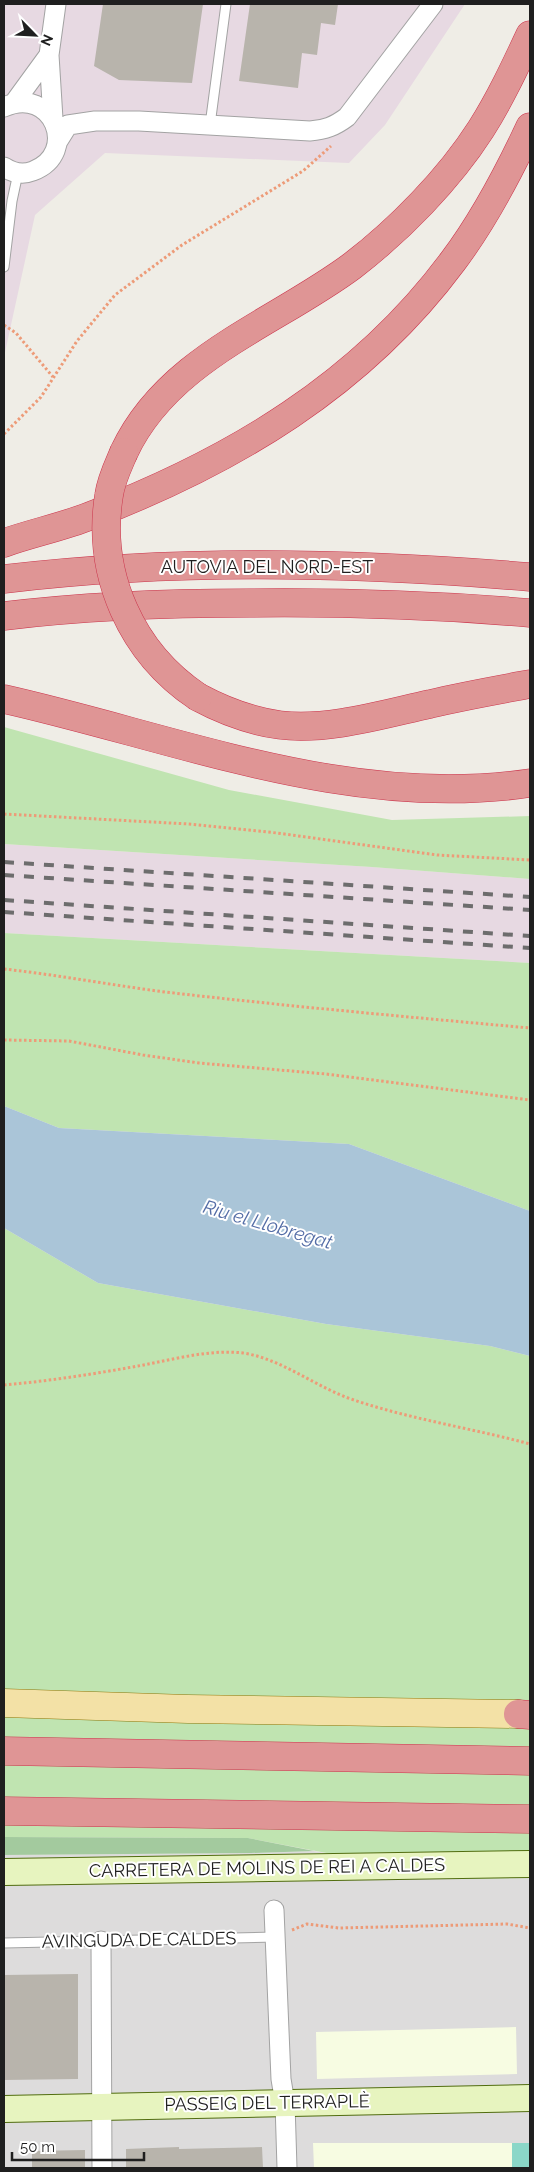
<svg xmlns="http://www.w3.org/2000/svg" width="534" height="2172" viewBox="0 0 534 2172" font-family="Raleway,sans-serif">
<style>
.residential{fill:#dddcdc}
.industrial{fill:#e7d9e2}
.education{fill:#f7fce2}
.grass{fill:#c0e4b1}
.forest{fill:#a3ca9e}
.pitch{fill:#8bd7c8}
.water{fill:#aac5d8}
.building{fill:#b8b4ac}
.lines{fill:none;stroke-linecap:round;stroke-linejoin:round}
.lane-casing{stroke:#a3a3a3;stroke-width:11}
.street-casing{stroke:#a3a3a3;stroke-width:21}
.secondary-casing{stroke:#516d0f;stroke-width:28}
.primary-casing{stroke:#8c7a0e;stroke-width:29}
.highway-casing{stroke:#cb354c;stroke-width:29}
.path{stroke:#ed9b78;stroke-width:3;stroke-dasharray:2.5 2.5;stroke-linecap:butt}
.lane{stroke:#fff;stroke-width:9}
.street{stroke:#fff;stroke-width:19}
.secondary{stroke:#e7f4bf;stroke-width:26}
.primary{stroke:#f3e1a6;stroke-width:28}
.highway{stroke:#df9595;stroke-width:28}
.rail{stroke:#6d6d6d;stroke-width:4;stroke-dasharray:10 10;stroke-linecap:butt}
.highway-bridge-casing{stroke:#cb354c;stroke-width:29;stroke-linecap:butt}
.highway-bridge{stroke:#df9595;stroke-width:28}
.labels{text-anchor:middle;stroke-width:4;stroke-linejoin:round;paint-order:stroke}
.street-label{font-size:18px;fill:#1f1f1f;stroke:#fff}
.water-label{font-size:19px;font-style:italic;fill:#546da6;stroke:#fff}
</style>
<rect width="100%" height="100%" fill="#efede6"/>
<path class="residential" d="M314,1851L464,1879L530,1878V2168H4V1855L251,1853Z"/>
<path class="industrial" d="M4,4H465L385,125L349,163L105,153L35,215L4,357Z
M4,844L372,867L530,879V963L4,933Z"/>
<path class="education" d="M516,2027L517,2074L317,2079L316,2032Z
M313,2143H512V2168H314Z"/>
<path class="grass" d="M4,727L229,790L392,820L530,816V879L372,867L4,844Z
M4,933L530,963V1211L349,1144L59,1128L4,1106Z
M4,1228L98,1283L326,1324L490,1346L530,1356V1878L464,1879L248,1838L4,1837Z"/>
<path class="forest" d="M4,1837L248,1838L314,1851L251,1853L4,1855Z"/>
<path class="pitch" d="M512,2143H530V2168H512Z"/>
<path class="water" d="M4,1106L59,1128L349,1144L530,1211V1356L490,1346L326,1324L98,1283L4,1228Z"/>
<path class="building" d="M103,4H203L192,83L119,80L94,66Z
M250,4H338L335,25L321,23L317,55L302,53L298,88L239,81Z
M78,1974V2079L4,2080V1975Z
M179,2147V2149L262,2147L263,2168H126V2149Z
M85,2150V2168H32V2151Z"/>
<g class="lines">
<defs>
<path id="lane" d="M210,125L226,4
M4,267L12,201L18,173
M4,1943L275,1937"/>
<path id="street" d="M14,103L49,55
M4,107C53,85 80,153 33,171C23,175 13,173 4,167
M53,119L49,55L56,4
M58,141L68,125L95,121H139L310,131C325,130 335,126 347,117L433,4
M274,1910L281,2079L285,2103L287,2168
M101,1941L102,2168"/>
<path id="secondary" d="M4,1872L530,1864
M4,2109L530,2098"/>
<path id="primary" d="M4,1703L188,1709L518,1714"/>
<path id="highway" d="M124,452C168,358 274,324 352,266C399,230 449,179 481,129C500,99 515,67 530,35
M4,543C32,533 62,527 90,516C233,461 361,385 453,261C484,220 508,174 530,127
M4,579C178,558 355,562 530,577
M4,616C86,606 167,603 250,603C344,602 437,605 530,613
M198,697C224,711 251,721 280,725C328,731 384,714 430,704C463,696 497,690 530,684
M4,699C177,738 350,810 530,783
M518,1714L530,1715
M4,1751L530,1761
M4,1811L530,1819"/>
</defs>
<use href="#lane" class="lane-casing"/>
<use href="#street" class="street-casing"/>
<use href="#secondary" class="secondary-casing"/>
<use href="#primary" class="primary-casing"/>
<use href="#highway" class="highway-casing"/>
<path class="path" d="M4,325L16,333L53,377
M4,434L41,397L77,341L115,295L182,245L303,171L331,146
M4,814L189,824L277,833L437,855L530,860
M4,969C58,975 111,985 165,992C286,1006 408,1017 530,1028
M4,1040L69,1041L143,1055L199,1063L326,1074L530,1100
M4,1385C49,1381 94,1374 138,1366C172,1360 208,1349 243,1353C282,1359 314,1386 351,1399C409,1419 471,1428 530,1444
M292,1930L307,1924L339,1928L507,1924L530,1928"/>
<use href="#lane" class="lane"/>
<use href="#street" class="street"/>
<use href="#secondary" class="secondary"/>
<use href="#primary" class="primary"/>
<use href="#highway" class="highway"/>
<path class="rail" d="M4,862L530,897
M4,875L530,910
M4,900L530,936
M4,912L530,948"/>
<defs>
<path id="highway-bridge" d="M124,452C118,466 111,480 109,495C96,575 132,653 198,697"/>
</defs>
<use href="#highway-bridge" class="highway-bridge-casing"/>
<use href="#highway-bridge" class="highway-bridge"/>
</g>
<g class="labels">
<g class="street-label">
<text x="267" y="573">AUTOVIA DEL NORD-EST</text>
<text transform="translate(267 1868) rotate(-1)" y="6">CARRETERA DE MOLINS DE REI A CALDES</text>
<text transform="translate(139 1940) rotate(-1)" y="6">AVINGUDA DE CALDES</text>
<text transform="translate(267 2103) rotate(-1)" y="6">PASSEIG DEL TERRAPLÈ</text>
</g>
<g class="water-label">
<text transform="translate(268 1224) rotate(16)" y="7">Riu el Llobregat</text>
</g>
</g>
<rect width="534" height="2172" fill="none" stroke="#1f1f1f" stroke-width="10"/>
<g transform="translate(35 35) rotate(114)" stroke="#ffffff" stroke-width="4" paint-order="stroke">
<path d="M0-4L9 19L0 12L-9 19Z" fill="#1f1f1f"/>
<text y="-8" font-size="14" font-weight="bold" text-anchor="middle" fill="#1f1f1f">N</text>
</g>
<path d="M12 2152v8h132v-8" fill="none" stroke="#1f1f1f" stroke-width="2.5"/>
<text x="20" y="2152" font-size="15" fill="#1f1f1f" stroke="#ffffff" stroke-width="4" paint-order="stroke">50 m</text>
</svg>
